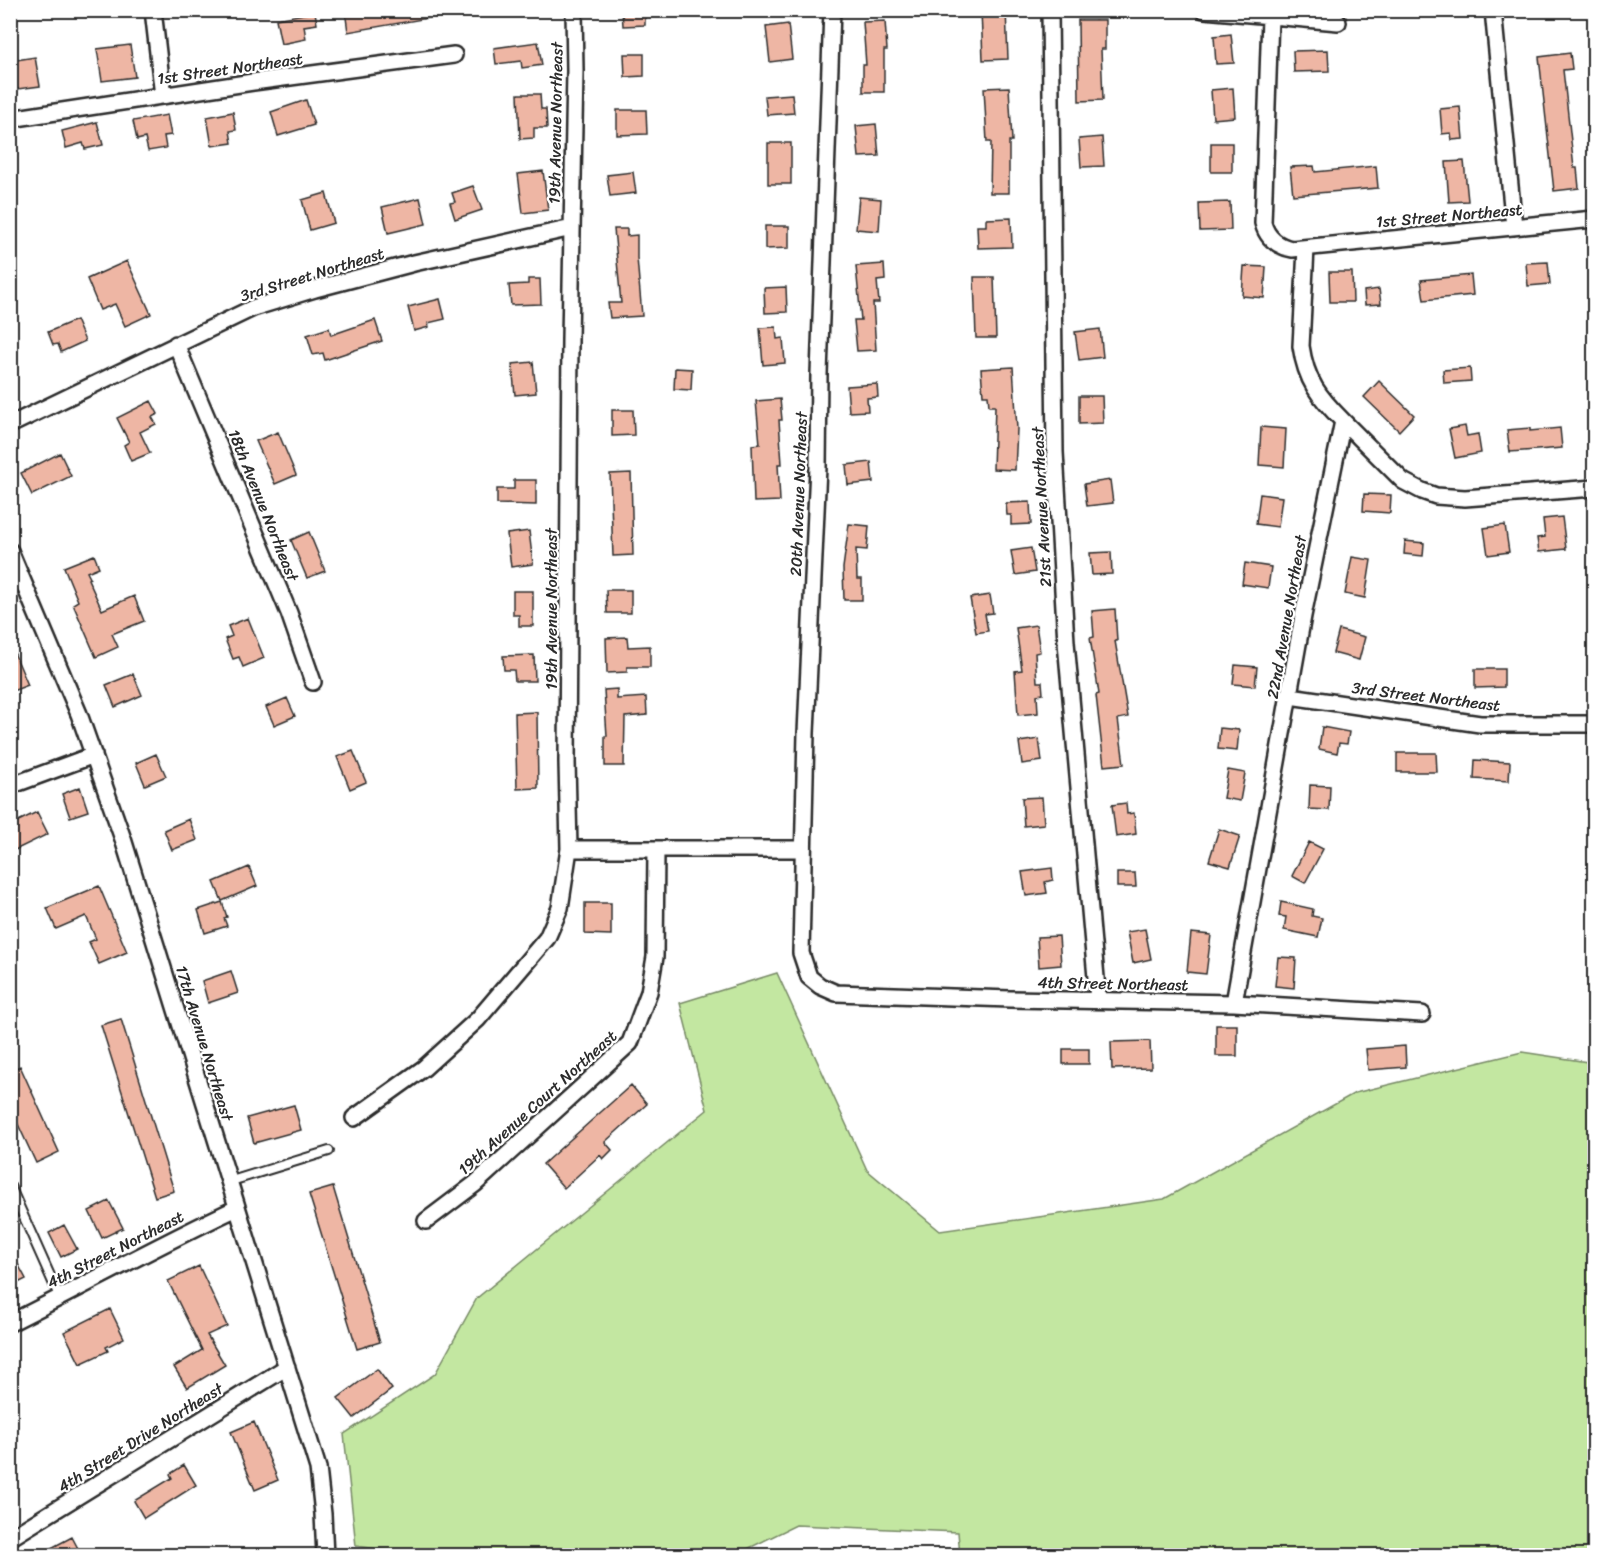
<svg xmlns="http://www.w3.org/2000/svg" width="1605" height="1566" viewBox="0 0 1605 1566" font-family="Sriracha,sans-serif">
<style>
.green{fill:#c3e7a1;stroke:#778966;stroke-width:1.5}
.building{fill:#eeb6a4;stroke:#2b2b2b;stroke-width:1.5}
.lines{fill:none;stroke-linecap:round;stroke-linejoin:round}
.service-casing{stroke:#2b2b2b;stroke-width:12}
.minor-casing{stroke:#2b2b2b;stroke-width:20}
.service{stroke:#fff;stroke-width:8}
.minor{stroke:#fff;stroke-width:15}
.labels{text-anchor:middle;stroke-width:4.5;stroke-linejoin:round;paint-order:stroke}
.street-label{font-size:16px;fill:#2b2b2b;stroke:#fff}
</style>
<rect width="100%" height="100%" fill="#fff"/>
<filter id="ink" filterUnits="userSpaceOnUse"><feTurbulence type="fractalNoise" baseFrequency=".0167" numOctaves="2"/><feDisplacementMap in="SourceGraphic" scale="12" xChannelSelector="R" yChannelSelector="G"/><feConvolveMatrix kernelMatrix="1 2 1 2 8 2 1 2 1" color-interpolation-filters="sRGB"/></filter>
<g filter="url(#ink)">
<path class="green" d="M777,973L867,1170L940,1231L1164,1199L1355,1093L1522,1052L1594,1063V1555L960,1556L958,1532L796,1525L733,1556H429L356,1546L344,1434L435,1374L477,1298L707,1110L680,1003Z"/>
<path class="building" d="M345,10H433L434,17L348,32Z
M622,10H645V25L623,26Z
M981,10H1006L1008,59L983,60Z
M315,12L317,24L304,26L306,39L281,44L276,19Z
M1078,20H1105V49H1101L1103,100L1079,101Z
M885,21L887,50H884V92H863V65H866L863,22Z
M788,24L792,59L770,62L766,27Z
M1231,34L1234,63L1216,64L1214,36Z
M538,42L542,65L522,68L521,61L496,64L494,48Z
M130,45L135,77L102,81L97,49Z
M1328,50L1329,71L1294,72L1293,51Z
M1570,53L1572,69L1563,70L1574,168H1577L1579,188L1554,191L1539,57Z
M624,54H644V76L625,77Z
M35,57L40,86L10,90V61Z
M1009,87L1012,141H1009V193H990L991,142H987L984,88Z
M1233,88L1235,117L1213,119L1211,90Z
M518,94H540L541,109H546L547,128H534V138L520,139Z
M792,94L794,113L767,115L765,96Z
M306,100L314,125L278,136L271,112Z
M1460,107L1463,139L1452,140L1451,133L1442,134L1440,109Z
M617,110H646L647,134L617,135Z
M233,112L236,130L230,131L232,143L212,146L207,117Z
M167,115L171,135L164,136L166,148L148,151L145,138L137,140L133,121Z
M97,122L103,145L85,149L83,143L66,148L62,131Z
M876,124L879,156L859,157L856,126Z
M1102,137L1104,166L1081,167L1079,139Z
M768,143H791V184H768Z
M1211,143H1232V172H1211Z
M1464,161L1468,201L1449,202L1446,162Z
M1314,166L1315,172L1376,166L1378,188L1293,195L1290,167Z
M543,171L548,210L523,213L518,174Z
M633,172L636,193L610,196L607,175Z
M473,186L482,210L455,219L450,203L455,202L452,193Z
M326,193L334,223L310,230L302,200Z
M859,197L881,199L879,231L856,229Z
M420,198L426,224L388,233L382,207Z
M1230,202L1231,230L1200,231L1199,203Z
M1011,218L1012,247L978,248L977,226H986V219Z
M765,226H789V248L765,249Z
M614,229H627V236L637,235V258L642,316L610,318L608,303H621Z
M127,261L151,314L125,326L115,304L100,310L87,279Z
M1548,262L1550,284L1528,286L1526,263Z
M884,264L885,280L877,281L879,303H873L876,350L857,351L854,320H861L856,266Z
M1244,266L1266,267L1264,298L1242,296Z
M1329,272H1352L1353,302H1330Z
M1471,275L1473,295L1424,300L1421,280Z
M974,277H994L996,338H976Z
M528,279H540L541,304L511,305L509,285L528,284Z
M786,287L787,312L765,313L764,288Z
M1379,289L1381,304L1365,305L1364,291Z
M440,299L445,319L428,323L429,327L414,331L408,307Z
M76,320L85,341L61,352L58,344L53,345L48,332Z
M375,320L382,341L325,360L323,353L313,355L307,335L329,328L331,335Z
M776,327L777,339L783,338L785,363L763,365L760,328Z
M1100,329L1103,357L1079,360L1075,332Z
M533,362L536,393L515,395L512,364Z
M1013,367L1017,429L1015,470L993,469L995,406H989L988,395H983L981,369Z
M675,368L692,369L691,390L674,389Z
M1470,368L1471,381L1444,383L1443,370Z
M1379,381L1414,415L1399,431L1364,397Z
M877,384L878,397L867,398L868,411L849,412L847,386Z
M1079,396H1102L1103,423L1079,424Z
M780,399L782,420H779L782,464H778L780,501L754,502L752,445L760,444L756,401Z
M151,401L158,414L152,417L156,424L140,432L150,453L131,461L124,445L129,442L117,418Z
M612,410H633L634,435L612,436Z
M1465,426L1467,436L1478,434L1481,453L1455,458L1449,429Z
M1261,427L1286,429L1284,467L1259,465Z
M1530,428V431L1560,428L1562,448L1510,452L1507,430Z
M278,432L296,475L275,484L256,441Z
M60,453L71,476L32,495L21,473Z
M871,462L873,482L848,485L846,465Z
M631,473L633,555L613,556L610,474Z
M514,480H536V505L497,504V489H514Z
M1110,480L1113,503L1087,506L1084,484Z
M1260,494L1282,497L1278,527L1256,524Z
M1364,494L1391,495L1390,513L1363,511Z
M1030,502L1031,524L1011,525V515H1007L1006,503Z
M1562,517L1566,549L1539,552L1537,538L1545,537L1543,519Z
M849,524L869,526L867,550L856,549L857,579H862V600H844L843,568Z
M1505,525L1509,552L1488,555L1484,528Z
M529,531L533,564L511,567L507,534Z
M309,532L325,571L307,578L291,540Z
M1405,541L1424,543L1423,556L1404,554Z
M1031,548L1035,572L1015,575L1011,551Z
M1111,552L1112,574L1092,575L1090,553Z
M94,555L99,567L87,572L90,578L88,579L102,610L134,596L144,621L112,634L118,647L96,657L73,604L78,601L64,567Z
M1352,557L1371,560L1365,598L1345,594Z
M1245,563L1271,567L1268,588L1242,584Z
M606,590H631V613H607Z
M513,591H533V626H519V615H513Z
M990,595L993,613L985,614L988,631L976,633L970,598Z
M1115,609L1117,641H1115L1128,717L1118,719L1124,764L1104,766L1096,695L1099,694L1090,638L1094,637L1092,611Z
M248,618L264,658L243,667L239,657L233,659L225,639L232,636L228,626Z
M1036,625L1040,652L1035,653L1037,682H1042L1043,694L1037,695L1038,713L1018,715L1015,671L1022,670L1016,628Z
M1339,630L1365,637L1359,660L1333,653Z
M627,637L628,647L650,646V667H627V672L607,673L606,638Z
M10,643L28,685L10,692Z
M534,655L535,681H515L514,670H504L503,656Z
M1235,665L1257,667L1255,686L1233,684Z
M1475,669H1504V687L1475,688Z
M133,674L142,695L115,707L106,685Z
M617,689V699L646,697L647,715L625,717L624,766H605V736H607L604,690Z
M287,698L295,716L274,725L266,707Z
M537,712L538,788L517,789L515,713Z
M1322,727L1349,732L1347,744L1339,743L1337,753L1319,749Z
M1220,728L1239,730L1237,751L1218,749Z
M1039,739L1042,761L1022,764L1019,742Z
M353,751L366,782L350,789L337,757Z
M1397,753H1436L1437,772H1397Z
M156,754L166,776L145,785L136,763Z
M1475,760L1510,762L1509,781L1474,779Z
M1228,770L1245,773L1240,801L1223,798Z
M1310,785L1330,786L1329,810L1309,809Z
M80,787L88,811L70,817L62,794Z
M1042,797L1044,824L1024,826L1022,798Z
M1126,803L1127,814L1134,813L1136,834L1116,837L1112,805Z
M37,812L48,834L15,850L10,841V825Z
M189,819L197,840L172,850L164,830Z
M1219,829L1240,836L1230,867L1209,861Z
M1309,842L1323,849L1305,883L1292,876Z
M249,867L257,886L222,901L214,882Z
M1052,868L1053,880L1045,882L1047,893L1026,896L1022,872Z
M1117,873H1135L1136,887H1117Z
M99,886L127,952L99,964L89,942L96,939L86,916L56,929L47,908Z
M222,902L227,917L224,918L227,926L205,933L198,910Z
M1281,902L1313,909L1312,916L1322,918L1318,937L1284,930L1286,917L1279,916Z
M585,903H611V935L585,934Z
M1145,929L1151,959L1133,963L1127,932Z
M1191,933L1211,935L1206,974L1187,972Z
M1059,936L1061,965L1039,967L1037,937Z
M1278,957L1296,958L1294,988L1275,986Z
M231,971L238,993L208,1003L202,981Z
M121,1019L174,1191L155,1197L101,1025Z
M1216,1025H1237V1056H1216Z
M1150,1041L1151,1068L1112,1069L1111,1042Z
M1405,1046L1406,1067L1368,1070L1366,1049Z
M1063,1049H1089V1064H1063Z
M20,1066L59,1152L36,1163L10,1107V1071Z
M631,1085L647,1104L605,1142L612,1150L603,1159L600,1155L564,1188L543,1164Z
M294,1105L301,1130L254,1143L247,1118Z
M333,1187L380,1342L357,1349L309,1194Z
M109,1201L123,1228L102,1238L89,1211Z
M64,1225L77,1249L61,1257L49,1233Z
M10,1249L26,1279L10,1287Z
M199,1266L227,1326L207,1335L225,1365L187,1388L174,1367L202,1350L168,1281Z
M110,1309L124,1338L106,1347L108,1351L80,1364L64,1332Z
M377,1369L392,1389L354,1418L338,1398Z
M254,1422L278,1480L255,1490L231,1432Z
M184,1465L196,1485L144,1518L134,1501L172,1478L170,1474Z
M72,1537L82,1556H36Z"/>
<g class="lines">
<defs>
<path id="service" d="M1593,63L1594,85
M228,1182L329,1151
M10,1186L60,1298"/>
<path id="minor" d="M153,10L163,96
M832,10L819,374L818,467L806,733L801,953L809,977L820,986L836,993L1010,999L1234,1003L1422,1014
M1050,10L1055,452L1066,642L1098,1000
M1204,10L1338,22
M1493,10L1514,227
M1270,17L1263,223C1267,238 1277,246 1292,249L1594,219
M10,119L253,82L454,55
M176,344L289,613L313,682
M1343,421L1403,481L1422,491L1436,496L1465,498L1594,488
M10,425L253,308L315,289L414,263L572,228
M10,551L79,714L123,839L318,1468L323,1514L325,1556
M1290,696L1480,724H1594
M10,786L94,755
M569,849H803
M1234,1003L1303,616L1343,421C1319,397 1306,381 1301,346L1306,248
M354,1118L424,1068L478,1019L547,938L560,908L569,849L567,762L570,339L575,71L574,10
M426,1221L475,1184L630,1043L649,992L655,957L656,849
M10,1323C86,1285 160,1244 237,1208
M10,1538L287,1367"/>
</defs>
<use href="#service" class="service-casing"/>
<use href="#minor" class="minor-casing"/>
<use href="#service" class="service"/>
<use href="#minor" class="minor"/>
</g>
</g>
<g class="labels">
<g class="street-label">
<text transform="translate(230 68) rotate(-8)" y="6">1st Street Northeast</text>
<text transform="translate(555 123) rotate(-89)" y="6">19th Avenue Northeast</text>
<text transform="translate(1449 215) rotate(-5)" y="6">1st Street Northeast</text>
<text transform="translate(312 274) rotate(-17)" y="6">3rd Street Northeast</text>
<text transform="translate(798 494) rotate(-88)" y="6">20th Avenue Northeast</text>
<text transform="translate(264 505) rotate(68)" y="6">18th Avenue Northeast</text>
<text transform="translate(1041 507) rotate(-93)" y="6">21st Avenue Northeast</text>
<text transform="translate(551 609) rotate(-90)" y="6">19th Avenue Northeast</text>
<text transform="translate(1286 617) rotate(-80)" y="6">22nd Avenue Northeast</text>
<text transform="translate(1426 696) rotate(7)" y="6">3rd Street Northeast</text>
<text transform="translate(1113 983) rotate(1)" y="6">4th Street Northeast</text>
<text transform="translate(205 1043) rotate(73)" y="6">17th Avenue Northeast</text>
<text transform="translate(537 1102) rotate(-42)" y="6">19th Avenue Court Northeast</text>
<text transform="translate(115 1249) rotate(-27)" y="6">4th Street Northeast</text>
<text transform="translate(140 1437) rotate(-32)" y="6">4th Street Drive Northeast</text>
</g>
</g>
<rect width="1605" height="1566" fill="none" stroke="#fff" stroke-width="36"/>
<rect x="18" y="18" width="1569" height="1530" fill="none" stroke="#2b2b2b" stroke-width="2" filter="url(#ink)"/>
</svg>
